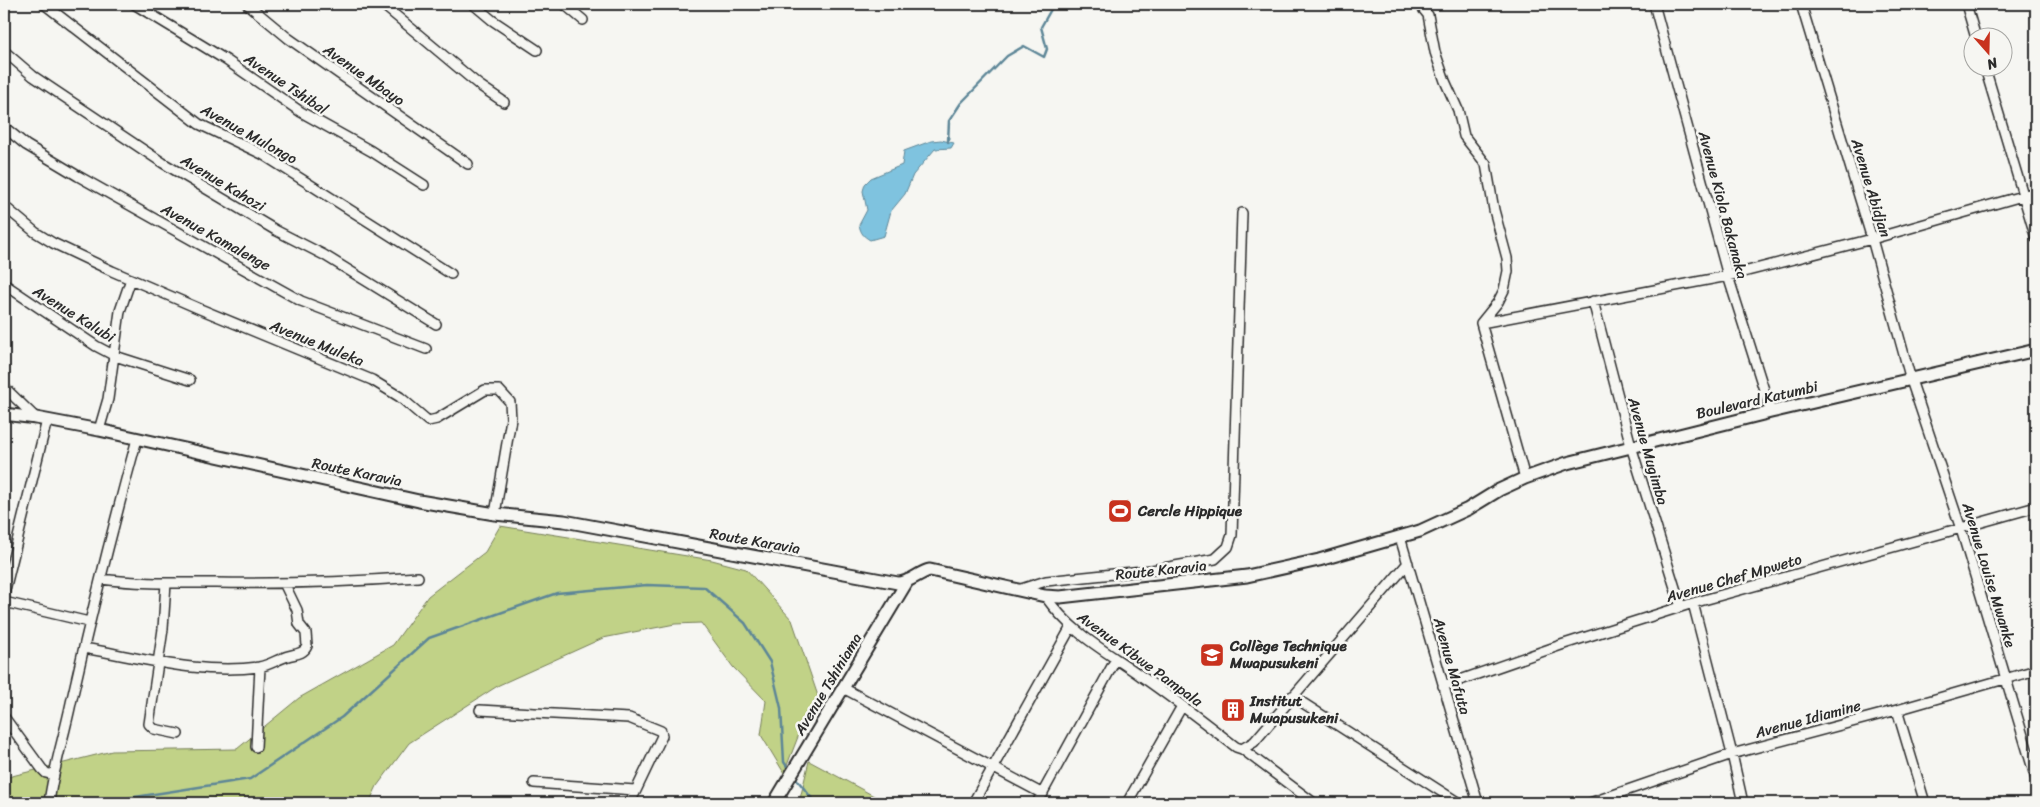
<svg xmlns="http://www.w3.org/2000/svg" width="2040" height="807" viewBox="0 0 2040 807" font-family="Sriracha,sans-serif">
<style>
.green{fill:#c1d287;stroke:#767e59}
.water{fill:#7fc3df;stroke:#5d8697}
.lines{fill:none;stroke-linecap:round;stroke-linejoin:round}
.stream{stroke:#5d8697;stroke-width:2.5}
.minor-casing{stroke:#2b2b2b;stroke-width:12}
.tertiary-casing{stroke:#2b2b2b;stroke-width:15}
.minor{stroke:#f6f6f2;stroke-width:9}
.tertiary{stroke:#f6f6f2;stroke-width:11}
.labels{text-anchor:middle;stroke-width:5;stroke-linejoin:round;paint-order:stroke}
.street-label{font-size:15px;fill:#2b2b2b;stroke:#f6f6f2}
.poi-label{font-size:15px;font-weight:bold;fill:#2b2b2b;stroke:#f6f6f2;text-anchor:start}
</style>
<rect width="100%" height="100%" fill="#f6f6f2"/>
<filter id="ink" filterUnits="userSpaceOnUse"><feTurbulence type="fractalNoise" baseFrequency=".02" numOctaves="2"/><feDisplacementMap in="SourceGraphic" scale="10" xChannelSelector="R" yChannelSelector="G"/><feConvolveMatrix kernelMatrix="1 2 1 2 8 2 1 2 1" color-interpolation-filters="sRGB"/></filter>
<g filter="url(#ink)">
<path class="green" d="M500,526L712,560L746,569L792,620L818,696L801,729L784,773L761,735L766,701L733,667L701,623L675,624L603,638L499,685L409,743L377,786L369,803H4V778L112,751L237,749L299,698L393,645L428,596L485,552Z
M809,761L887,803H799Z"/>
<path class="water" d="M941,140L954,143L951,148L935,149L913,175L905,194L891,211L884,236L870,240C863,236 861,233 859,225L867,210L863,191L865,184L871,178L902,165L904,151L931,141Z"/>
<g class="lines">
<path class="stream" d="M948,142L949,121L961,103L1007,56L1024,46L1044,57L1047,49L1041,27L1054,4
M795,777L813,800L819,803
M97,803L250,779L342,717L429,638L557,593L647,585L704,587L745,623L770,662L781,708L784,762L790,771"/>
<defs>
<path id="minor" d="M44,4L199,124L262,154L451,274
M134,4L226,60L301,112L371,151L424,185
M247,4L288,38L468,164
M382,4L479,85L504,102
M473,4L492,20L537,50
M564,4L583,20
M1419,4L1428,15L1435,52L1445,81L1458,110L1464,136L1486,164L1494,210L1507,258L1508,271L1504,290L1498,302L1481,323L1525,478
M1654,4L1728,276L1771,412
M1801,4L1872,239L1911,380L1961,529L2036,779
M1966,4L1976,38
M4,51L33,76L163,163L277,231L324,255L436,324
M1985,68L2036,238
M4,127L26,145L78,176L301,301L426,349
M4,206L35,232L53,243L112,271L200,309L372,380L400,397L428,421L437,419L485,390H499L510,402L511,419L495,514
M4,284L96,346L115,356L190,380
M1593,301L1631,446L1681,607
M1481,323L1728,276L1872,239L2036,192
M4,387L36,418
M99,430L108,399L120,311L131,279
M1400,537L1478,803
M101,579C139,584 177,583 215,583C283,584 351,582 418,577
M166,583L163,629L149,724L154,729L178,734
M1018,590L1046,581L1152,570L1215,559L1228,547L1232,535L1242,213
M4,594L47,420
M1045,596C1073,635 1103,649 1141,676C1173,698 1205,723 1236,747L1242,749L1254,742L1408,563
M4,602L89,622
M1693,603L1732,754L1743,803
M84,648C141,658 201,675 259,667C270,665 278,659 288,656C295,654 304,654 307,646L306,633L299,624L297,610L284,583
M1443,686L1564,644L1693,603L2036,507
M843,688L1043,794
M1292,696L1459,803
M480,710L629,718L661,731L662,736L630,803
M1897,710L1925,803
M4,717L42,769L46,773L54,775
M256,747L260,667
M1242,749L1314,803
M534,783L635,790
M49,803C53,770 64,737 71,703C91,615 113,526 137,439
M973,803L1071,627
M1037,803L1116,659
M1127,803L1182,706
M1590,803L1732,754L1897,710L2036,670"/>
<path id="tertiary" d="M4,414L36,418L99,430L419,501L495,514L564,521L898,583C910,583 919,572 930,570L1045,596L1060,597L1247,576L1319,560L1420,531L1468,509L1499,490L1525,478L1567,463L1771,412L2036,350
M774,803L908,580"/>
</defs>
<use href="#minor" class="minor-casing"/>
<use href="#tertiary" class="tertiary-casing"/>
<use href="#minor" class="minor"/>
<use href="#tertiary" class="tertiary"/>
</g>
</g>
<defs>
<symbol id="stadium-square" viewBox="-11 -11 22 22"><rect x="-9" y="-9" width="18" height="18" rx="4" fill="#c8321e" stroke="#f6f6f2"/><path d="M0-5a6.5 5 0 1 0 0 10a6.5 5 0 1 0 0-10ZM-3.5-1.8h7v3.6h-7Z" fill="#fff"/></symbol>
<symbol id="school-square" viewBox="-11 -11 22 22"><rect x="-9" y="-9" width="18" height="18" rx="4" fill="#c8321e" stroke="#f6f6f2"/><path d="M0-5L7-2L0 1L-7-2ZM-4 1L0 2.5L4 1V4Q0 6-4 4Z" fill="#fff"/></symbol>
<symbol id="building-square" viewBox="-11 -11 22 22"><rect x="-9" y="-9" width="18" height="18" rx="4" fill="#c8321e" stroke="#f6f6f2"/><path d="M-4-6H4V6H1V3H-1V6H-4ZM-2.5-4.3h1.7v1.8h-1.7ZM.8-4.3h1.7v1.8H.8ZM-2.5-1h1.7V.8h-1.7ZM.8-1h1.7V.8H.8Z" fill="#fff"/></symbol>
</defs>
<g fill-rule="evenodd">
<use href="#stadium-square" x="1106" y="497" width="28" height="28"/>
<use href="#school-square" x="1198" y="641" width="28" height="28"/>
<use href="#building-square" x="1219" y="696" width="28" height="28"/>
</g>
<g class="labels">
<g class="street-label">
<text transform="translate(364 75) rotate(35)" y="5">Avenue Mbayo</text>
<text transform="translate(286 84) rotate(34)" y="5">Avenue Tshibal</text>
<text transform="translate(249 134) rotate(29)" y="5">Avenue Mulongo</text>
<text transform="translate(223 183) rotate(31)" y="5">Avenue Kahozi</text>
<text transform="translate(1871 188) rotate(73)" y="5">Avenue Abidjan</text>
<text transform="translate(1723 205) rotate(75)" y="5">Avenue Kiola Bakanaka</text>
<text transform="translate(216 237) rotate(29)" y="5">Avenue Kamalenge</text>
<text transform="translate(74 314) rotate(32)" y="5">Avenue Kalubi</text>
<text transform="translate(317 343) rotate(22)" y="5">Avenue Muleka</text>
<text transform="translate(1757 400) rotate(-13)" y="5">Boulevard Katumbi</text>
<text transform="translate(1648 451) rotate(74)" y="5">Avenue Mugimba</text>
<text transform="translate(357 472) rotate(12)" y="5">Route Karavia</text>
<text transform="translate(755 541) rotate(10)" y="5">Route Karavia</text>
<text transform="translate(1161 570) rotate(-6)" y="5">Route Karavia</text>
<text transform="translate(1989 575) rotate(73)" y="5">Avenue Louise Mwanke</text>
<text transform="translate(1734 578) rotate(-16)" y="5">Avenue Chef Mpweto</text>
<text transform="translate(1140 659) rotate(36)" y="5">Avenue Kibwe Pampala</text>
<text transform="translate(1452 666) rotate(74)" y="5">Avenue Mafuta</text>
<text transform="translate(828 684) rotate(-59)" y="5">Avenue Tshiniama</text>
<text transform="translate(1808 719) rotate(-15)" y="5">Avenue Idiamine</text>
</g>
<g class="poi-label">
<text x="1138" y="516">Cercle Hippique</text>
<text x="1230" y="651">Collège Technique<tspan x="1230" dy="17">Mwapusukeni</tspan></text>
<text x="1250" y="706">Institut<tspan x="1250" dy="17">Mwapusukeni</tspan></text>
</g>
</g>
<rect width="2040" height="807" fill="none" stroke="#f6f6f2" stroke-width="20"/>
<rect x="10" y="10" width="2020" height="787" fill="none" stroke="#2b2b2b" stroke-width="2" filter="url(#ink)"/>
<g transform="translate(1988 52) rotate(160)"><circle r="24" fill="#f6f6f2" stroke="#a5a5a2"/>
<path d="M0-4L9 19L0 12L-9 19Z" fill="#c8321e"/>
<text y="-8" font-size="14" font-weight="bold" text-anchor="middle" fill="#2b2b2b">N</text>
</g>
</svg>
